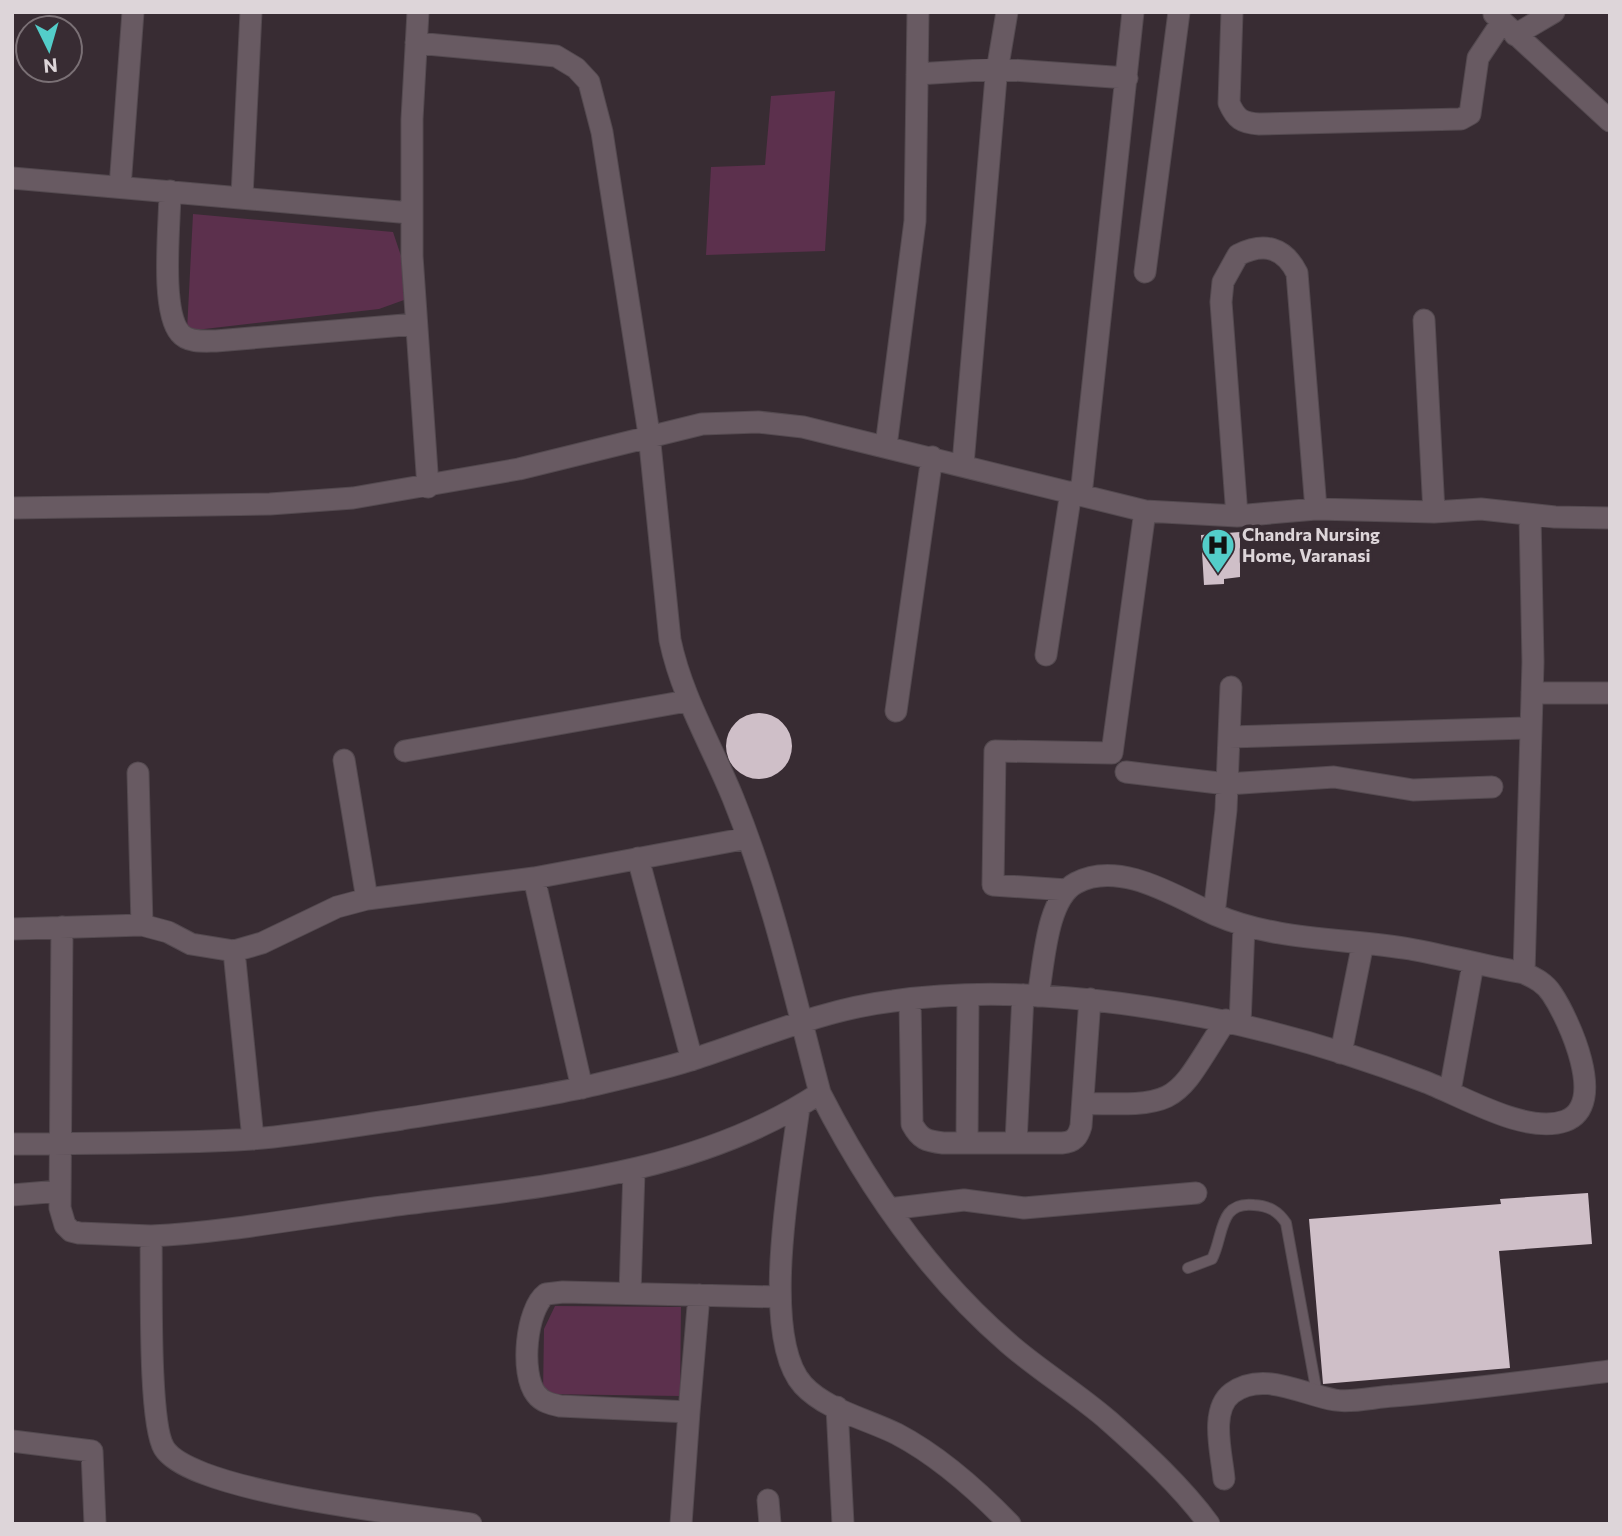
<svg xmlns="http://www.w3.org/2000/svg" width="1622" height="1536" viewBox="0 0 1622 1536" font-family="Commissioner,sans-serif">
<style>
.green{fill:#5c304d}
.building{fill:#cfbfc8}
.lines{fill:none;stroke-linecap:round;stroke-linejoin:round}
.lane-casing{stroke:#544a50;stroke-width:12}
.street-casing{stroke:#544a50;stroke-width:23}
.lane{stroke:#685a62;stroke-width:10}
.street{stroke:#685a62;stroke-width:21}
.labels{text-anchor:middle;stroke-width:7;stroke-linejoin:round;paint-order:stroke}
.poi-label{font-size:18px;font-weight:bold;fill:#ddd5d9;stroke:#382c33;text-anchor:start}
</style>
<rect width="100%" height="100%" fill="#382c33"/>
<path class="green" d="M835,91L825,251L706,255L711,167L765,165L771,96Z
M193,214L393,232L405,268L404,300L379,309L187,331Z
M555,1306L681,1307L680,1396L543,1394L544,1329Z"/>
<path class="building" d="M1240,532V577L1224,579V584L1204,585L1201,535Z
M726 746a33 33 0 1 1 66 0a33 33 0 1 1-66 0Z
M1588,1193L1592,1244L1499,1251L1510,1368L1323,1384L1309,1219L1501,1204L1500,1199Z"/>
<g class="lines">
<defs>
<path id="lane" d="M1188,1268L1212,1259C1224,1236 1218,1201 1254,1205C1269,1206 1278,1211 1286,1223L1317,1394"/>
<path id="street" d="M418,12L412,119V256L428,487
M1232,12L1229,103C1236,119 1242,123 1259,124L1461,119L1470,114L1478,58L1502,22
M1494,14L1610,121
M1515,35L1554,12
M416,43L556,56L576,68L589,82L602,132L649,434L670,640C682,697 711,744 733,798C772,894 794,994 820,1093C868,1187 928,1274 1008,1343C1040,1371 1077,1393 1109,1421C1144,1452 1182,1487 1209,1524
M917,74L997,69L1127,78
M12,178L411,213
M120,187L133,12
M170,191C170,223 160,310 180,333C188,343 205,341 216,341L416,324
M242,196L251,12
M1145,272L1179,12
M1424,320L1434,512
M886,446L915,221L918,12
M963,464L996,77L1007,12
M1081,495L1133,12
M12,508L270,504L353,498L519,469L702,424L758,422L803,427L1145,511L1237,516L1316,509L1434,512L1481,509L1555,517L1610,518
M1237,516L1221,302L1223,282L1238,255C1264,242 1284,247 1297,273L1316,509
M1046,655L1071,492
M1532,693H1610
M896,711L932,457
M1229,737L1530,728
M405,751L687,701
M344,760L367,899
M1126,772L1227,784L1334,777L1413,790L1492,787
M138,773L142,925
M638,858L692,1060
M534,878L582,1088
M1067,890L993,885L995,751L1112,753L1145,511
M1214,914L1226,810L1231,687
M62,927L60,1208L65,1225L71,1231L79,1233L151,1236
M12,929L142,925L168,932L191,944L234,951
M1038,996C1044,965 1046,899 1076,883C1120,859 1178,898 1216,915C1276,941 1346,938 1410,949C1448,956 1486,966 1524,973
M910,999L912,1124C920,1139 926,1141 943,1143H1062C1074,1142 1078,1137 1081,1126L1090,999
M1240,1024L1244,926
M1341,1053L1363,943
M1450,1091L1473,964
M1083,1103C1183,1107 1174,1101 1226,1020
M799,1107C791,1170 759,1336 803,1385C826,1410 867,1419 897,1434C939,1456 977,1490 1010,1524
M253,1139L234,951L262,943L337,907L367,899L534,878L748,838
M967,1143L968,995
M1016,1143L1023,995
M12,1144C92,1143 172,1144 252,1139C302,1135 352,1126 402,1119C463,1109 525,1100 585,1087C622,1078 661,1070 697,1058C761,1037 825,1009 893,1001C942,994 994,993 1043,996C1174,1004 1300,1034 1423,1081C1461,1095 1525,1135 1565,1121C1609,1105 1568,1018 1552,994C1545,983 1535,978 1524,973L1533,662L1530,515
M12,1195L60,1191
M889,1209L964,1200L1024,1208L1196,1193
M630,1293L634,1171
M837,1407L843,1524
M689,1412L699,1295
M12,1441L92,1451L95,1524
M1224,1479C1222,1455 1209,1410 1232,1393C1263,1370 1303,1395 1335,1400C1352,1403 1375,1397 1393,1396C1465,1390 1538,1380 1610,1371
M768,1500L770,1524
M471,1524C415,1515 191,1493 164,1448C148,1422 152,1275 151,1236C229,1232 306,1217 383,1207C532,1187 691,1178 820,1093
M681,1524L689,1412L560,1406C551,1404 542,1402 536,1394C520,1374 526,1309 546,1294L563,1292L780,1297"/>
</defs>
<use href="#lane" class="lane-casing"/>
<use href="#street" class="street-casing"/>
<use href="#lane" class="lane"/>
<use href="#street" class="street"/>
</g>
<defs>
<symbol id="hospital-pin" viewBox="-11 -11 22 30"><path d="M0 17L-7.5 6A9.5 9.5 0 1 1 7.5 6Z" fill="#53cdc9" stroke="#382c33"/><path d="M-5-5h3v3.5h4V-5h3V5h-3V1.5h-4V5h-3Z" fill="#111"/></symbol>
</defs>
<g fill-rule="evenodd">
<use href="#hospital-pin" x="1199" y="526" width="38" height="52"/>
</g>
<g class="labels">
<g class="poi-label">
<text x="1242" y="541">Chandra Nursing<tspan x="1242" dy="21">Home, Varanasi</tspan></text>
</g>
</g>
<rect width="1622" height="1536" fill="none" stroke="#ddd5d9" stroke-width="28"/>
<g transform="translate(49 49) rotate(175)"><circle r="33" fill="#382c33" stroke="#7a7075" stroke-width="2"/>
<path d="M0-5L12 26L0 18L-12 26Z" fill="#53cdc9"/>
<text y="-10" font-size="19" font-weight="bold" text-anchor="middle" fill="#ddd5d9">N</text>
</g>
</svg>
